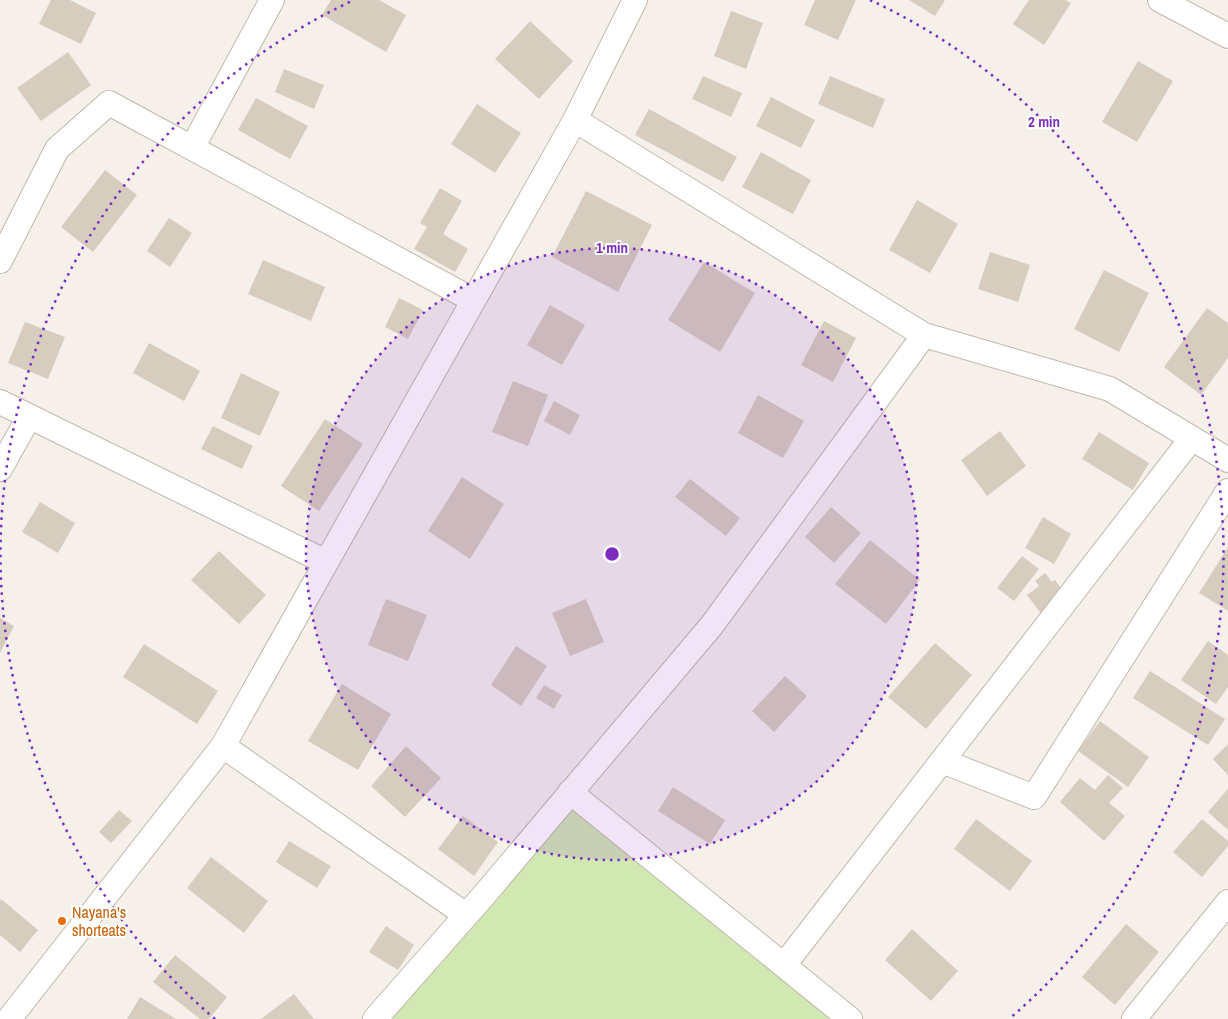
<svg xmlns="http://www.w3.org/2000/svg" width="1228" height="1019" viewBox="0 0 1228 1019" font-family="'Archivo Narrow',sans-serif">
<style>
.green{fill:#d2e8b3}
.building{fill:#d6cdbf}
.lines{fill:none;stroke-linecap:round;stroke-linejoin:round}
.minor-casing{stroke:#c0b9ac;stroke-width:26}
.minor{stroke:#fff;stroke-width:24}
.ring{fill:none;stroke:#7b2cbf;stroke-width:2.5;stroke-dasharray:2.5 5}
.food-dot{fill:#e8710a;stroke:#fff;stroke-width:2}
.labels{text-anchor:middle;stroke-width:4;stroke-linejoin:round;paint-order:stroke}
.food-label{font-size:16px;fill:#c56008;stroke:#fff;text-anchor:start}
.centre{fill:#7b2cbf;stroke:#fff;stroke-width:2.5}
.ring-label{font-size:15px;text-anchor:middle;font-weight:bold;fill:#7b2cbf;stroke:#fff;stroke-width:4;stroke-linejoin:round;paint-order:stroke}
</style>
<rect width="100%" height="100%" fill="#f5f1ea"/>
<path class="green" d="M570,792L850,1019H374Z"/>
<path class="building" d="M51,0H70L96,13L81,44L39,24Z
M331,0H379L406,15L386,52L322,15Z
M815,0H856L838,40L804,25Z
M909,0H945L935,16Z
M1029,0H1066L1071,3L1044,45L1013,24Z
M731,11L763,23L746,69L714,56Z
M530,21L573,61L539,99L495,59Z
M68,52L91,85L41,121L17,88Z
M1138,61L1173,81L1137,142L1102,122Z
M284,69L324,85L314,109L275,92Z
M703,76L742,93L731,117L692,99Z
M830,76L885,99L873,128L818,104Z
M771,97L815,120L801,148L756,126Z
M256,98L308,126L290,159L238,130Z
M477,104L521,133L495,173L451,144Z
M649,109L737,157L723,182L635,135Z
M761,152L811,180L793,214L742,187Z
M105,170L137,195L93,252L61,227Z
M440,188L462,201L443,234L468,249L455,272L414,249L427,227L420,223Z
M586,191L652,225L618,292L552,257Z
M917,200L958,224L930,273L889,250Z
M169,218L192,233L170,267L147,251Z
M990,252L1030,265L1018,302L978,289Z
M263,260L325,287L311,321L248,294Z
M704,262L755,293L720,352L668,320Z
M1104,270L1149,293L1119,352L1074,329Z
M399,298L423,310L408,339L385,327Z
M550,305L585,325L562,365L527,345Z
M1207,308L1228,323V358L1201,395L1164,367Z
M824,321L856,338L833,382L801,365Z
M25,322L65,337L48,379L8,363Z
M149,343L200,371L184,401L133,373Z
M241,373L280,392L260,436L221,418Z
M513,381L548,395L528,446L492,432Z
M758,395L804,421L783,458L738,433Z
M554,401L580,415L570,435L544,421Z
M325,419L363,444L319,511L281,486Z
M213,426L253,446L242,469L201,449Z
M1000,431L1026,466L987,496L961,460Z
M1099,432L1149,463L1133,490L1082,459Z
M462,477L504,504L470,559L428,531Z
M690,479L740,518L726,536L675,497Z
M40,502L75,523L58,553L22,532Z
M831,507L861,533L834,563L805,537Z
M1043,517L1071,534L1054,564L1025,548Z
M870,540L920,580L886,624L835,584Z
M1228,547V611L1199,593Z
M219,551L266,595L239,624L191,580Z
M1022,556L1039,569L1014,601L997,588Z
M1045,573L1052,582L1055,580L1066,595L1042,615L1027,595L1039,586L1035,581Z
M386,599L427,615L408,661L368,645Z
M586,599L604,642L570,656L552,613Z
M0,618L14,626L0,653Z
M1208,641L1228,655V687L1216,704L1181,680Z
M935,643L972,675L926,729L888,697Z
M144,644L218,691L197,724L123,677Z
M516,646L547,666L521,706L491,685Z
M1150,671L1225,719L1208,745L1133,698Z
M785,676L807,696L774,732L752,711Z
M342,684L391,714L358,770L308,741Z
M544,685L562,695L554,709L536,698Z
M1100,721L1149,757L1128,787L1078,751Z
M1228,744V775L1213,759Z
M406,746L441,778L405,817L371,786Z
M1108,775L1123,788L1109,803L1125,816L1104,841L1060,802L1080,778L1095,790Z
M673,787L725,820L710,844L658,811Z
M1228,789V830L1208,812Z
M119,810L132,821L111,843L99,832Z
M463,816L498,842L474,876L438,849Z
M976,819L1032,861L1010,891L954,849Z
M1202,819L1228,841V846L1202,877L1173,852Z
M289,841L331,866L317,888L276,862Z
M211,857L268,901L244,933L187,888Z
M1,899L38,930L20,952L0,935V901Z
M1126,924L1159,952L1115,1005L1082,977Z
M386,926L414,945L398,970L369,952Z
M912,929L958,971L931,1001L885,960Z
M175,955L227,997L209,1019H200L153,982Z
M294,994L314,1019H261Z
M140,997L176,1019H127Z"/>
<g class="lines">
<defs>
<path id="minor" d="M1160,0L1228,36
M575,120L924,335L1110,389L1228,460
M192,148L272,0
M0,261L57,149L109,103L473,300
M0,402L326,562
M0,469L29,417
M223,746L466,915
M942,761L1034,797L1228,491
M570,792L850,1019
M784,965L1192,438
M9,1019L223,746L575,120L635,0
M375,1019L485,894L712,625L924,335
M1134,1019L1228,902"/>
</defs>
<use href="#minor" class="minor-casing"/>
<use href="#minor" class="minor"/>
</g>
<circle cx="612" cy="554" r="306" fill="#7b2cbf" fill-opacity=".12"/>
<g class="ring">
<circle cx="612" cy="554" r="306"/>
<path d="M215 1019A611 611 0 0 1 354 0M870 0A611 611 0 0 1 1009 1019"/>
</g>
<circle class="food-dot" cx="62" cy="921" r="5"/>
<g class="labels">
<g class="food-label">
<text x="72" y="918">Nayana's<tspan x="72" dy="18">shorteats</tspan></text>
</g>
</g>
<circle cx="612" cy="554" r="8" class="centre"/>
<g class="ring-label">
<text x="1044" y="127">2 min</text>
<text x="612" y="253">1 min</text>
</g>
</svg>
